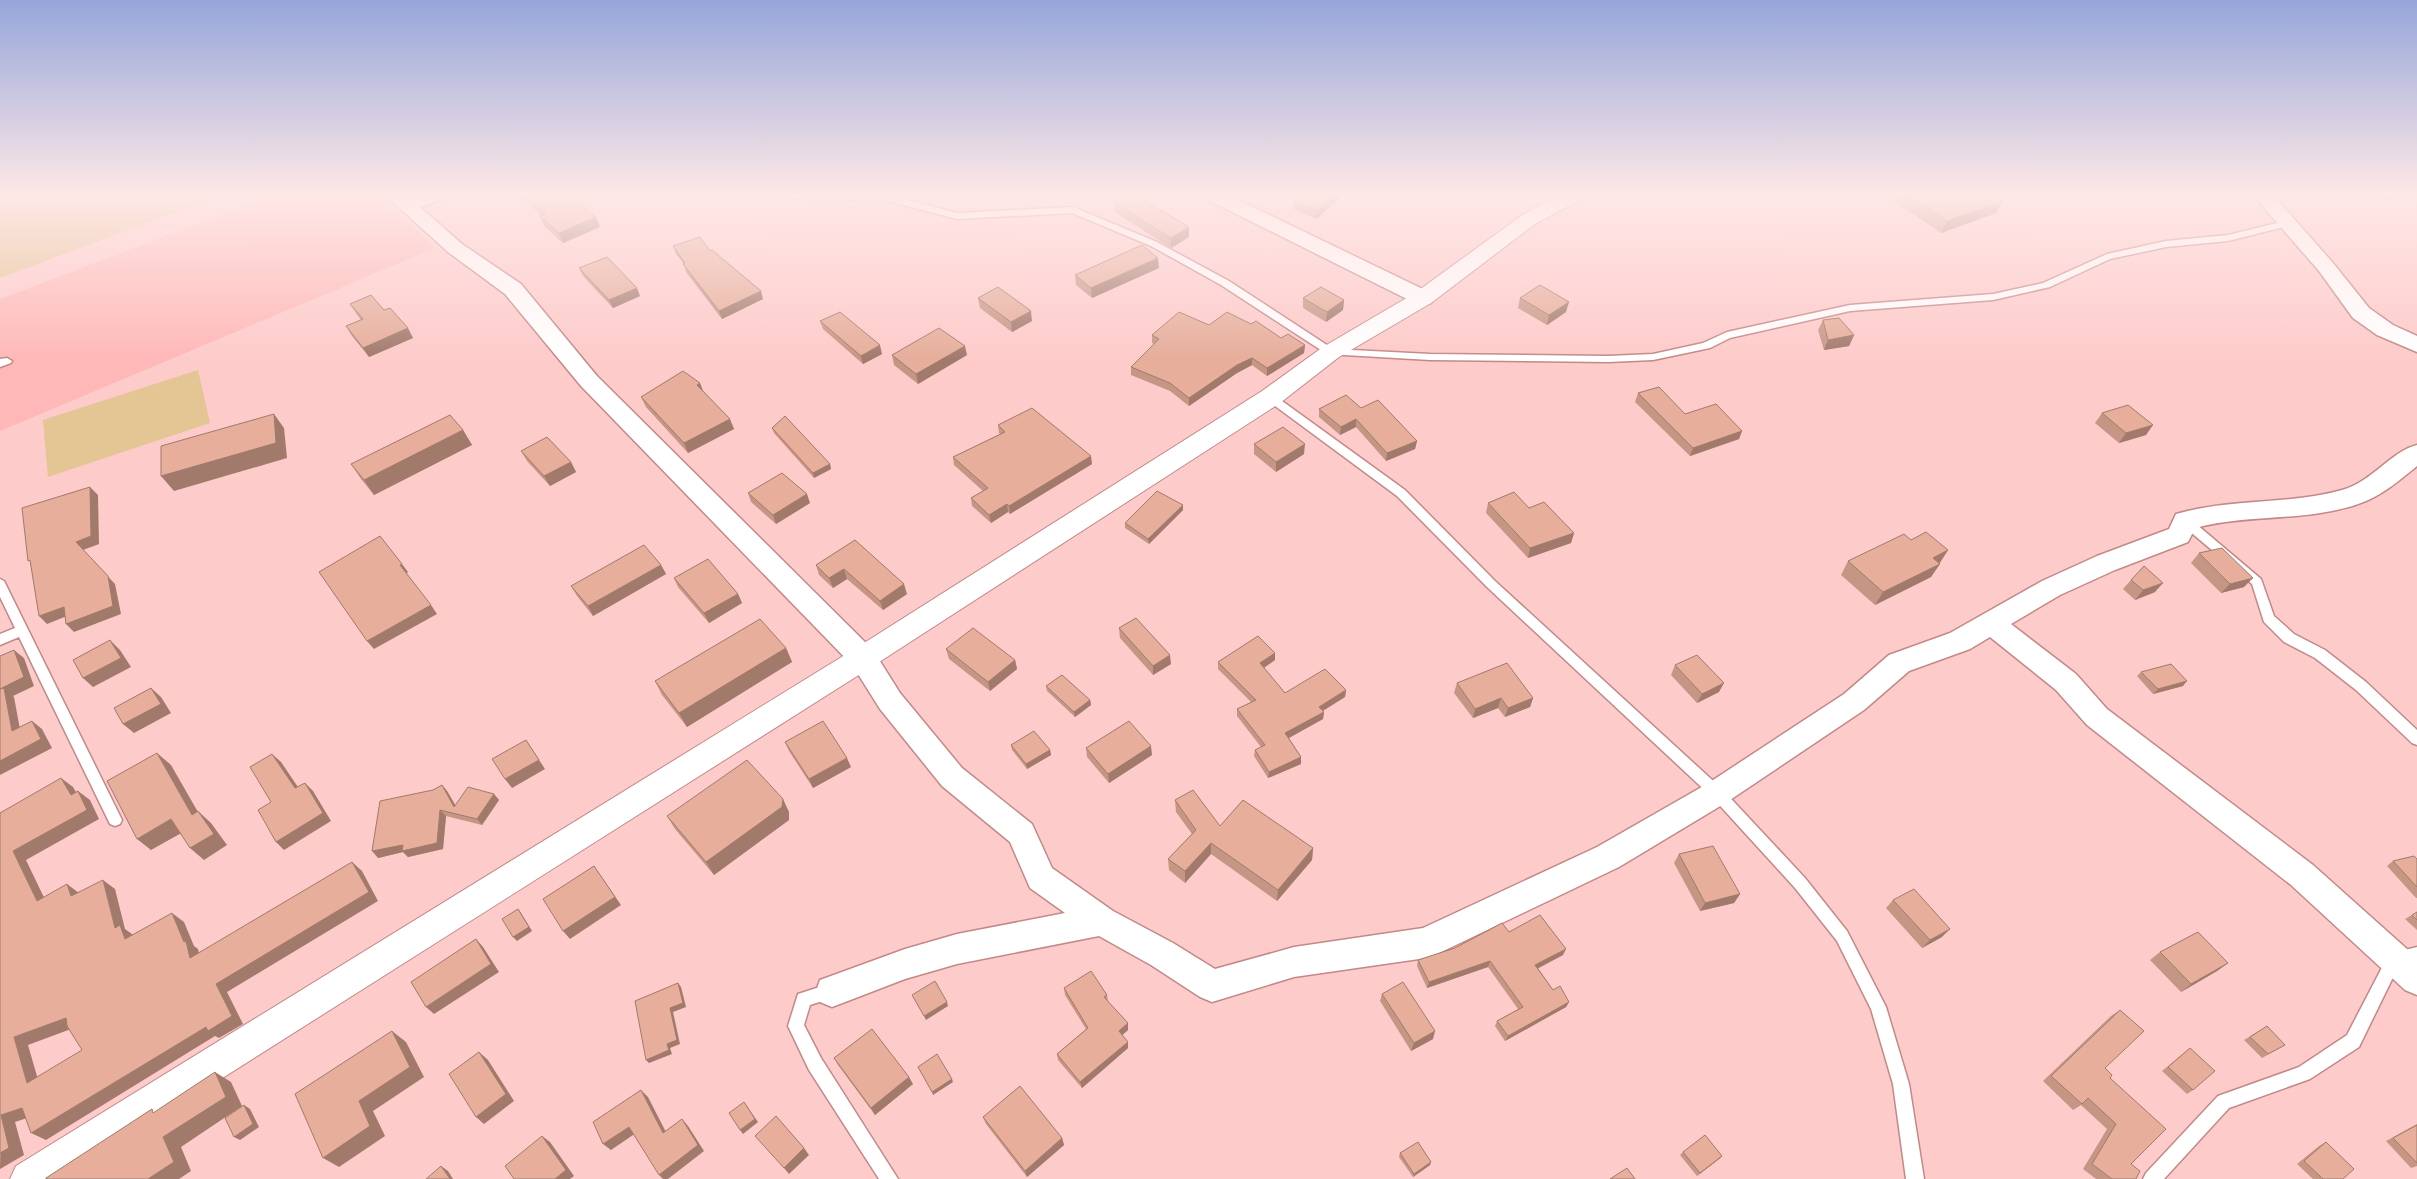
<svg xmlns="http://www.w3.org/2000/svg" width="2417" height="1179" viewBox="0 0 2417 1179" font-family="Figtree,sans-serif">
<style>
.built{fill:#feb8b7}
.green{fill:#e4c594}
.lines{fill:none;stroke-linecap:round;stroke-linejoin:round}
.service-casing{stroke:#c28988;stroke-width:3}
.minor-casing{stroke:#c28988;stroke-width:3}
.secondary-casing{stroke:#c28988;stroke-width:2}
.service{fill:#fff;fill-rule:evenodd}
.minor{fill:#fff;fill-rule:evenodd}
.secondary{fill:#fff;fill-rule:evenodd}
.wall{fill:#c69685}
.shaded-wall{fill:#a17a6c}
.building{fill:#e6ae9b;stroke:#a17a6c;fill-rule:evenodd}
</style>
<rect width="100%" height="100%" fill="#fdcbca"/>
<path class="built" d="M274,195H380L435,248L0,431V299Z"/>
<path class="green" d="M0,195H222L0,278Z
M198,370L210,423L48,477L43,420Z"/>
<g class="lines">
<defs>
<path id="service" d="M773,195H888L957,213L1073,207L1157,242L1229,281L1333,349L1430,354L1608,356L1653,354L1703,343L1727,332L1850,305L1993,294L2043,283L2107,254L2166,241L2228,235L2289,220L2294,223L2292,225L2228,241L2166,247L2110,259L2050,287L1993,300L1850,311L1730,338L1710,348L1653,360L1608,362L1430,360L1327,354L1221,285L1151,246L1072,213L957,219L888,201L778,198Z
M7,358L12,361L11,363L0,367V359Z
M1271,393L1405,490L1495,581L1722,789L1805,878L1847,931L1886,1007L1909,1084L1924,1179H1906L1893,1084L1871,1009L1837,941L1795,888L1712,797L1487,587L1397,496L1267,400L1266,397Z
M2185,517L2189,518L2261,579L2274,616L2294,634L2325,650L2366,682L2417,730V745L2412,743L2356,690L2315,658L2284,642L2264,622L2252,584L2181,524L2179,521Z
M0,579L4,581L122,820L120,824L115,826L110,824L19,637L0,645V634L15,628L0,597Z
M2417,947V961L2399,965L2359,1047L2310,1079L2229,1108L2164,1179H2143L2146,1173L2218,1096L2299,1067L2347,1035L2389,954Z
M832,983L838,986L840,991L838,996L810,1005L804,1025L821,1058L898,1179H879L809,1070L788,1026L798,994Z"/>
<path id="minor" d="M385,195H406L409,197L418,195H446L443,199L420,207L462,244L521,284L597,376L873,650L900,693L962,768L1032,824L1052,868L1113,911L1173,943L1215,969L1294,947L1423,928L1597,847L1707,784L1844,694L1889,655L1950,633L2042,581L2097,556L2169,529L2176,514C2231,498 2288,505 2342,490C2372,482 2390,452 2417,445V466C2401,479 2385,493 2366,501C2312,523 2251,513 2195,528L2188,542L2115,570L2060,595L2011,624L2076,674L2107,709L2313,865L2417,958V995L2405,990L2291,885L2087,725L2056,690L1990,637L1970,649L1909,671L1864,710L1727,802L1619,867L1437,954L1426,958L1294,977L1212,1002L1200,997L1151,965L1099,936L957,964L905,979L832,1007L820,1002L816,991L820,980L905,949L957,934L1065,913L1030,888L1010,842L942,786L880,709L853,666L581,386L505,294L448,252Z
M1203,195H1228L1431,293L1434,298L1431,303L1423,305L1415,303L1206,199Z
M2253,195H2273L2333,263L2369,308L2393,325L2417,336V352L2377,335L2353,318L2319,271Z"/>
<path id="secondary" d="M1559,195H1584L1581,199L1535,224L1431,303L1339,357L1280,403L873,666L63,1179H10L16,1166L853,650L1262,391L1323,347L1415,293L1521,216Z"/>
</defs>
<use href="#service" class="service-casing"/>
<use href="#minor" class="minor-casing"/>
<use href="#secondary" class="secondary-casing"/>
<use href="#service" class="service"/>
<use href="#minor" class="minor"/>
<use href="#secondary" class="secondary"/>
</g>
<path class="wall" d="M518,195H559L570,203L600,227L563,243L544,226L540,216H542Z
M1343,195L1316,219L1293,209V202Z
M1885,195H1992L1996,213L1941,233Z
M2377,195H2401L2386,200Z
M1115,203L1189,237L1171,248L1116,213Z
M673,246L710,251L763,299L722,319L686,272L684,264L676,254Z
M579,268L640,296L613,308L583,276Z
M1159,268L1092,298L1076,285L1075,275Z
M978,298L1032,321L1012,332L980,308Z
M1303,298L1344,300L1343,310L1326,322L1303,308Z
M1520,298L1566,312L1547,325L1518,308Z
M350,304L384,310L413,338L369,357L352,336L346,326L361,320L356,313Z
M1823,320L1854,335L1849,346L1824,350L1818,330Z
M820,321L882,354L863,364L823,329Z
M1251,324L1281,338L1305,345L1304,353L1267,376L1252,365L1237,373L1189,406L1170,391L1131,375V367L1154,344L1152,343V335L1209,325Z
M892,355H967L918,384L894,365Z
M704,392L734,429L688,453L646,407L641,397Z
M1638,393L1685,414L1742,431L1739,439L1690,456L1635,402Z
M1361,408L1417,441L1415,449L1386,461L1356,427L1340,435L1319,417V409Z
M2102,413L2146,435L2119,443L2095,423Z
M998,425L1092,464L1010,514L1008,512L991,523L972,506L971,498L983,491L954,465L953,457L1000,434L999,433Z
M772,428L830,464L831,469L814,478L774,433Z
M463,430L472,445L374,495L361,479L351,464Z
M1254,444L1304,454L1276,472L1254,454Z
M521,451L571,462L576,472L550,486L527,461Z
M748,493L810,503L776,524L751,502Z
M1488,503L1529,508L1574,533L1571,543L1528,558L1486,513Z
M1183,510L1149,544L1125,528V523Z
M855,540L907,594L883,610L847,579L833,588L819,575L816,565Z
M1911,540L1948,550L1931,577L1875,605L1841,575L1848,561Z
M2199,553L2244,587L2221,593L2191,563Z
M661,565L666,574L593,616L577,596L571,586Z
M674,578L738,594L742,603L709,623L678,587Z
M2131,580L2155,592L2135,600L2123,589Z
M1119,628L1171,664L1153,675L1120,638Z
M786,648L792,662L687,727L662,695L655,681Z
M946,649L1015,660L1017,669L990,691L949,659Z
M1275,660L1264,668L1285,693L1346,690L1345,697L1323,711L1324,712L1323,719L1289,738L1301,757V764L1268,778L1254,756L1255,750L1261,747L1237,716V709L1251,702L1218,669V662Z
M1675,665L1719,692L1697,703L1671,675Z
M2141,672L2183,686L2153,694L2137,676Z
M1457,683L1533,698L1530,707L1505,717L1498,708L1473,718L1454,693Z
M1046,686L1090,700L1091,705L1075,717L1047,691Z
M785,742L851,767L813,788L789,751Z
M1011,745L1050,750L1051,755L1027,769L1012,750Z
M1086,748L1152,755L1109,783L1087,757Z
M442,785L447,791L455,805L494,794L499,800L482,825L446,816L443,849L408,857L403,852L378,858L433,790Z
M1175,800L1220,826L1313,848L1312,860L1277,901L1211,854L1185,883L1169,870L1168,859L1192,834L1176,812Z
M789,812V820L714,875L675,829L667,816Z
M1679,854L1740,894L1734,903L1700,911L1674,863Z
M2417,859V898H2416L2387,866L2393,861Z
M1893,900L1942,937L1922,948L1886,908Z
M2417,912V930L2405,919Z
M1509,932L1563,955L1538,968L1553,990L1569,1002L1566,1007L1505,1041L1495,1026L1497,1021L1518,1009L1488,967L1427,988L1417,966L1418,960Z
M2160,952L2228,963L2217,971L2181,992L2150,960Z
M1064,988L1107,995L1108,1001L1128,1030L1122,1035L1128,1048L1082,1088L1058,1060L1057,1054L1086,1029L1065,995Z
M1382,994L1433,1039L1411,1051L1380,1001Z
M2120,1010L2105,1068L2110,1078L2131,1164L2136,1179H2096L2083,1169L2107,1129L2081,1105L2073,1110L2043,1081L2111,1016Z
M2267,1026L2285,1045L2262,1058L2244,1040Z
M2190,1048L2193,1090L2187,1094L2162,1071Z
M834,1058L913,1084L875,1115L838,1065Z
M983,1117L1062,1138L1064,1145L1027,1177L986,1124Z
M2417,1124V1166L2411,1168L2386,1141Z
M2326,1142L2343,1179H2313L2297,1164L2319,1146Z
M1683,1152L1722,1156L1719,1159L1697,1176L1680,1155Z
M1400,1153L1431,1162L1430,1165L1413,1177L1399,1157Z"/>
<path class="shaded-wall" d="M1335,195H1343L1316,219L1317,211Z
M2390,195H2401L2386,200Z
M2003,201L1996,213L1941,233L1947,221Z
M596,217L600,227L563,243L559,233Z
M1189,227V237L1171,248V238Z
M1158,258L1159,268L1092,298L1091,288Z
M637,288L640,296L613,308L609,300Z
M761,291L763,299L722,319L719,311Z
M1344,300L1343,310L1326,322L1327,312Z
M1569,302L1566,312L1547,325L1549,315Z
M1031,311L1032,321L1012,332L1011,322Z
M408,328L413,338L369,357L363,348Z
M1854,335L1849,346L1824,350L1828,340Z
M880,345L882,354L863,364L861,356Z
M1305,345L1304,353L1267,376V368Z
M965,346L967,355L918,384L916,374Z
M1252,358V365L1237,373L1189,406V398L1237,365Z
M700,383L704,393L697,385Z
M274,414L284,428L287,458L174,491L161,476Z
M730,419L734,429L688,453L684,443Z
M1356,419V427L1340,435L1341,427Z
M2153,425L2146,435L2119,443L2126,433Z
M463,430L472,445L374,495L364,480Z
M1742,431L1739,439L1690,456L1693,448Z
M1417,441L1415,449L1386,461L1387,453Z
M1305,444L1304,454L1276,472V462Z
M1091,456L1092,464L1010,514L1009,506Z
M571,462L576,472L550,486L544,476Z
M830,464L831,469L814,478L813,473Z
M90,487L98,495L99,544L83,550L115,584L121,614L74,632L66,624L76,542Z
M807,494L810,503L776,524L773,515Z
M1007,504L1008,512L991,523L989,515Z
M1183,505V510L1149,544L1148,539Z
M1574,533L1571,543L1528,558L1530,548Z
M1948,550L1939,564L1933,558Z
M402,564L408,572L406,574L400,565Z
M1940,564L1931,577L1875,605L1883,592Z
M661,565L666,574L593,616L588,606Z
M844,569L847,579L833,588L829,578Z
M2253,578L2244,587L2221,593L2230,584Z
M2163,583L2155,592L2135,600L2143,590Z
M904,584L907,594L883,610L880,601Z
M738,594L742,603L709,623L704,613Z
M431,605L437,614L374,649L367,641Z
M64,607L72,614L47,624L39,616Z
M110,640L120,650L131,667L93,687L83,678Z
M786,648L792,662L687,727L679,713Z
M14,650L24,658L34,686L13,696L14,697L22,740L12,731L0,689Z
M1275,653V660L1260,670V663Z
M1170,655L1171,664L1153,675V666Z
M1015,660L1017,669L990,691L988,682Z
M2187,681L2183,686L2153,694L2158,689Z
M1724,683L1719,692L1697,703L1702,694Z
M151,688L161,697L171,713L134,733L123,724Z
M1346,690L1345,697L1319,713V707Z
M1501,698L1498,708L1473,718L1475,709Z
M1533,698L1530,707L1505,717L1508,708Z
M1090,700L1091,705L1075,717L1074,712Z
M1324,712L1323,719L1285,740V733Z
M32,721L42,729L52,748L0,775V761Z
M526,740L545,769L512,788L505,779Z
M1151,746L1152,755L1109,783L1108,774Z
M1050,750L1051,755L1027,769L1026,764Z
M157,753L171,765L206,826L192,815Z
M272,754L281,762L304,796L295,788Z
M1301,757V764L1268,778L1269,772Z
M847,758L851,767L813,788L809,779Z
M61,778L73,787L83,804L71,795Z
M305,783L313,791L331,821L284,850L276,842Z
M442,785L447,791L460,813L454,807Z
M78,791L90,800L99,819L26,860L50,910L37,901L13,851Z
M494,794L499,800L482,825L477,819Z
M783,799L789,812V820L714,875L706,862Z
M440,810L446,816L443,849L408,857L403,852L378,858L372,851Z
M198,811L211,823L227,845L204,860L190,848Z
M171,819L185,831L151,850L137,839Z
M1211,843V854L1185,883V871Z
M1313,848L1312,860L1277,901L1278,890Z
M352,862L362,871L378,901L227,992L243,1024L219,1038L215,1036L46,1140L31,1133L206,1027L216,984Z
M594,866L621,905L570,939L563,931Z
M103,880L115,889L125,929L132,934L137,948L125,939L115,928Z
M67,884L79,893L71,896Z
M1740,894L1734,903L1700,911L1705,903Z
M518,909L521,913L532,931L517,941L513,937Z
M172,913L184,922L194,946L198,949L202,966L190,958Z
M1950,929L1942,937L1922,948L1930,940Z
M476,939L483,947L499,972L434,1014L426,1007Z
M1566,949L1563,955L1533,971L1535,965Z
M1490,961L1488,967L1427,988L1429,982Z
M2228,963L2217,971L2181,992L2191,984Z
M678,983L681,987L686,1007L673,1012L680,1044L670,1048L672,1054L649,1063L646,1060L667,1044L670,1008Z
M947,1002L948,1006L926,1020L924,1016Z
M1569,1002L1566,1007L1505,1041L1508,1036Z
M66,1018L79,1026L28,1045L41,1090L27,1083L14,1037Z
M1128,1023V1030L1119,1038V1031Z
M392,1031L406,1042L424,1077L373,1111L385,1136L339,1167L323,1158L359,1101Z
M1435,1031L1433,1039L1411,1051L1414,1043Z
M1128,1042V1048L1082,1088L1080,1082Z
M479,1052L488,1060L514,1101L484,1124L476,1117Z
M215,1072L231,1082L242,1106L181,1147L191,1171L179,1179H148L163,1137Z
M909,1077L913,1084L875,1115L871,1108Z
M952,1079L953,1082L933,1095L932,1092Z
M641,1090L648,1097L670,1140L663,1133Z
M744,1102L758,1122L743,1134L740,1130Z
M244,1105L250,1109L259,1127L240,1140L234,1137Z
M22,1108L36,1115L15,1122L24,1155L0,1169L1,1115Z
M682,1119L688,1126L704,1151L668,1179H663L659,1175Z
M629,1127L636,1133L611,1150L603,1144Z
M542,1136L550,1142L574,1176L570,1179H555Z
M1062,1138L1064,1145L1027,1177L1025,1171Z
M804,1148L809,1155L789,1174L784,1168Z
M1722,1156L1719,1159L1697,1176L1700,1173Z
M1431,1162L1430,1165L1413,1177L1414,1174Z
M441,1166L448,1171L453,1179H450Z"/>
<path class="building" d="M524,195H559L570,203L577,200L596,217L559,233L540,216L546,214Z
M1120,195H1135L1189,227L1171,238L1115,203Z
M1301,195H1335L1317,211L1293,202Z
M1908,195H1992L2003,201L1947,221Z
M700,237L710,251L712,250L761,291L719,311L683,264L685,263L673,246Z
M1142,245L1158,258L1091,288L1075,275Z
M607,257L637,288L609,300L579,268Z
M1540,285L1569,302L1549,315L1520,298Z
M998,287L1031,311L1011,322L978,298Z
M1321,287L1344,300L1327,312L1303,298Z
M371,295L384,310L390,308L408,328L363,348L346,326L363,319L350,304Z
M840,312L880,345L861,356L820,321Z
M1179,312L1209,325L1227,312L1251,324L1256,321L1281,338L1288,334L1305,345L1267,368L1252,358L1237,365L1189,398L1170,383L1131,367L1159,339L1152,335Z
M1839,318L1854,335L1828,340L1823,320Z
M939,328L965,346L916,374L892,355Z
M683,371L700,383L697,385L730,419L684,443L641,397Z
M1659,387L1685,414L1716,404L1742,431L1693,448L1638,393Z
M1346,395L1361,408L1378,400L1417,441L1387,453L1356,419L1341,427L1319,409Z
M2128,405L2153,425L2126,433L2102,413Z
M1032,408L1091,456L1009,506L1007,504L989,515L971,498L988,488L953,457L1005,432L998,425Z
M274,414L276,443L161,476V446Z
M450,415L463,430L364,480L351,464Z
M785,416L830,464L813,473L772,428Z
M1283,427L1305,444L1276,462L1254,444Z
M547,437L571,462L544,476L521,451Z
M782,473L807,494L773,515L748,493Z
M90,487L91,536L76,542L108,576L113,606L66,624L64,607L39,616L30,560L28,561L22,508Z
M1157,491L1183,505L1148,539L1125,523Z
M1514,492L1529,508L1544,502L1574,533L1530,548L1488,503Z
M1926,532L1948,550L1933,558L1940,564L1883,592L1848,561L1904,534L1911,540Z
M380,536L402,564L400,565L431,605L367,641L319,572Z
M855,540L904,584L880,601L844,569L829,578L816,565Z
M644,545L661,565L588,606L571,586Z
M2222,548L2253,578L2230,584L2199,553Z
M708,559L738,594L704,613L674,578Z
M2144,566L2163,583L2143,590L2131,580Z
M1136,618L1170,655L1153,666L1119,628Z
M760,619L786,648L679,713L655,681Z
M973,628L1015,660L988,682L946,649Z
M1258,636L1275,653L1260,663L1285,693L1325,669L1346,690L1319,707L1324,712L1285,733L1301,757L1269,772L1255,750L1265,745L1237,709L1256,700L1218,662Z
M110,640L121,658L83,678L73,660Z
M14,650L24,677L0,689V656Z
M1697,655L1724,683L1702,694L1675,665Z
M1507,663L1533,698L1508,708L1501,698L1475,709L1457,683Z
M2171,664L2187,681L2158,689L2141,672Z
M1062,675L1090,700L1074,712L1046,686Z
M4,688L12,731L32,721L41,739L0,761V689Z
M151,688L161,704L123,724L114,708Z
M823,721L847,758L809,779L785,742Z
M1129,721L1151,746L1108,774L1086,748Z
M1034,731L1050,750L1026,764L1011,745Z
M526,740L539,760L505,779L492,759Z
M157,753L192,815L198,811L214,834L190,848L171,819L137,839L107,781Z
M272,754L295,788L305,783L323,813L276,842L258,810L271,802L250,767Z
M747,760L783,799L782,807L706,862L667,816Z
M61,778L71,795L78,791L87,810L13,851L37,901L67,884L71,896L103,880L115,928L120,925L125,939L172,913L184,942L186,941L190,958L352,862L369,892L216,984L232,1016L208,1031L206,1027L31,1133L22,1108L1,1115L9,1148L0,1153V813ZM66,1018L67,1026L82,1050L27,1083L14,1037Z
M442,785L454,807L468,787L494,794L477,819L440,810L437,843L402,851L403,845L372,851L380,801L433,790Z
M1193,790L1220,826L1243,800L1313,848L1278,890L1211,843L1185,871L1168,859L1196,830L1175,800Z
M1713,846L1740,894L1705,903L1679,854Z
M2414,856L2417,859V887L2393,861Z
M594,866L615,897L563,931L543,899Z
M1914,889L1950,929L1930,940L1893,900Z
M518,909L529,927L513,937L502,919Z
M2417,912V920L2412,915Z
M1540,915L1566,949L1535,965L1553,990L1560,986L1569,1002L1508,1036L1497,1021L1523,1007L1490,961L1429,982L1418,960L1455,948L1502,923L1509,932Z
M2198,932L2228,963L2191,984L2160,952Z
M476,939L491,964L426,1007L411,982Z
M1091,971L1107,995L1104,997L1128,1023L1119,1031L1128,1042L1080,1082L1057,1054L1088,1028L1064,988Z
M935,981L947,1002L924,1016L912,995Z
M1403,982L1435,1031L1414,1043L1382,994Z
M678,983L683,1003L670,1008L677,1040L667,1044L669,1050L646,1060L635,1001Z
M2120,1010L2144,1031L2105,1068L2112,1075L2110,1078L2166,1129L2131,1164L2140,1171L2136,1179H2112L2092,1164L2116,1124L2088,1098L2082,1104L2051,1076Z
M2267,1026L2285,1045L2268,1054L2250,1037Z
M872,1029L909,1077L871,1108L834,1058Z
M392,1031L410,1067L359,1101L370,1126L323,1158L295,1094Z
M2190,1048L2215,1071L2193,1090L2168,1067Z
M479,1052L506,1094L476,1117L449,1074Z
M937,1054L952,1079L932,1092L918,1067Z
M215,1072L226,1097L163,1137L174,1162L148,1179H46V1178L152,1109L153,1113Z
M1020,1086L1062,1138L1025,1171L983,1117Z
M641,1090L663,1133L682,1119L698,1145L659,1175L629,1127L603,1144L593,1122Z
M744,1102L755,1119L740,1130L729,1113Z
M244,1105L253,1124L234,1137L225,1118Z
M776,1116L804,1148L784,1168L755,1136Z
M2417,1125V1163L2393,1138Z
M1705,1135L1722,1156L1700,1173L1683,1152Z
M542,1136L566,1170L555,1179H514L505,1166Z
M1418,1142L1431,1162L1414,1174L1400,1153Z
M2326,1142L2354,1169L2343,1179H2323L2304,1161Z
M441,1166L450,1179H426Z
M1627,1168L1635,1179H1610Z"/>
<linearGradient id="sky" x2="0" y2="1"><stop stop-color="#96a6da"/><stop offset="0.54" stop-color="#fee8e7"/><stop offset="1" stop-color="#fee8e7" stop-opacity="0"/></linearGradient>
<rect width="2417" height="360" fill="url(#sky)"/>
</svg>
